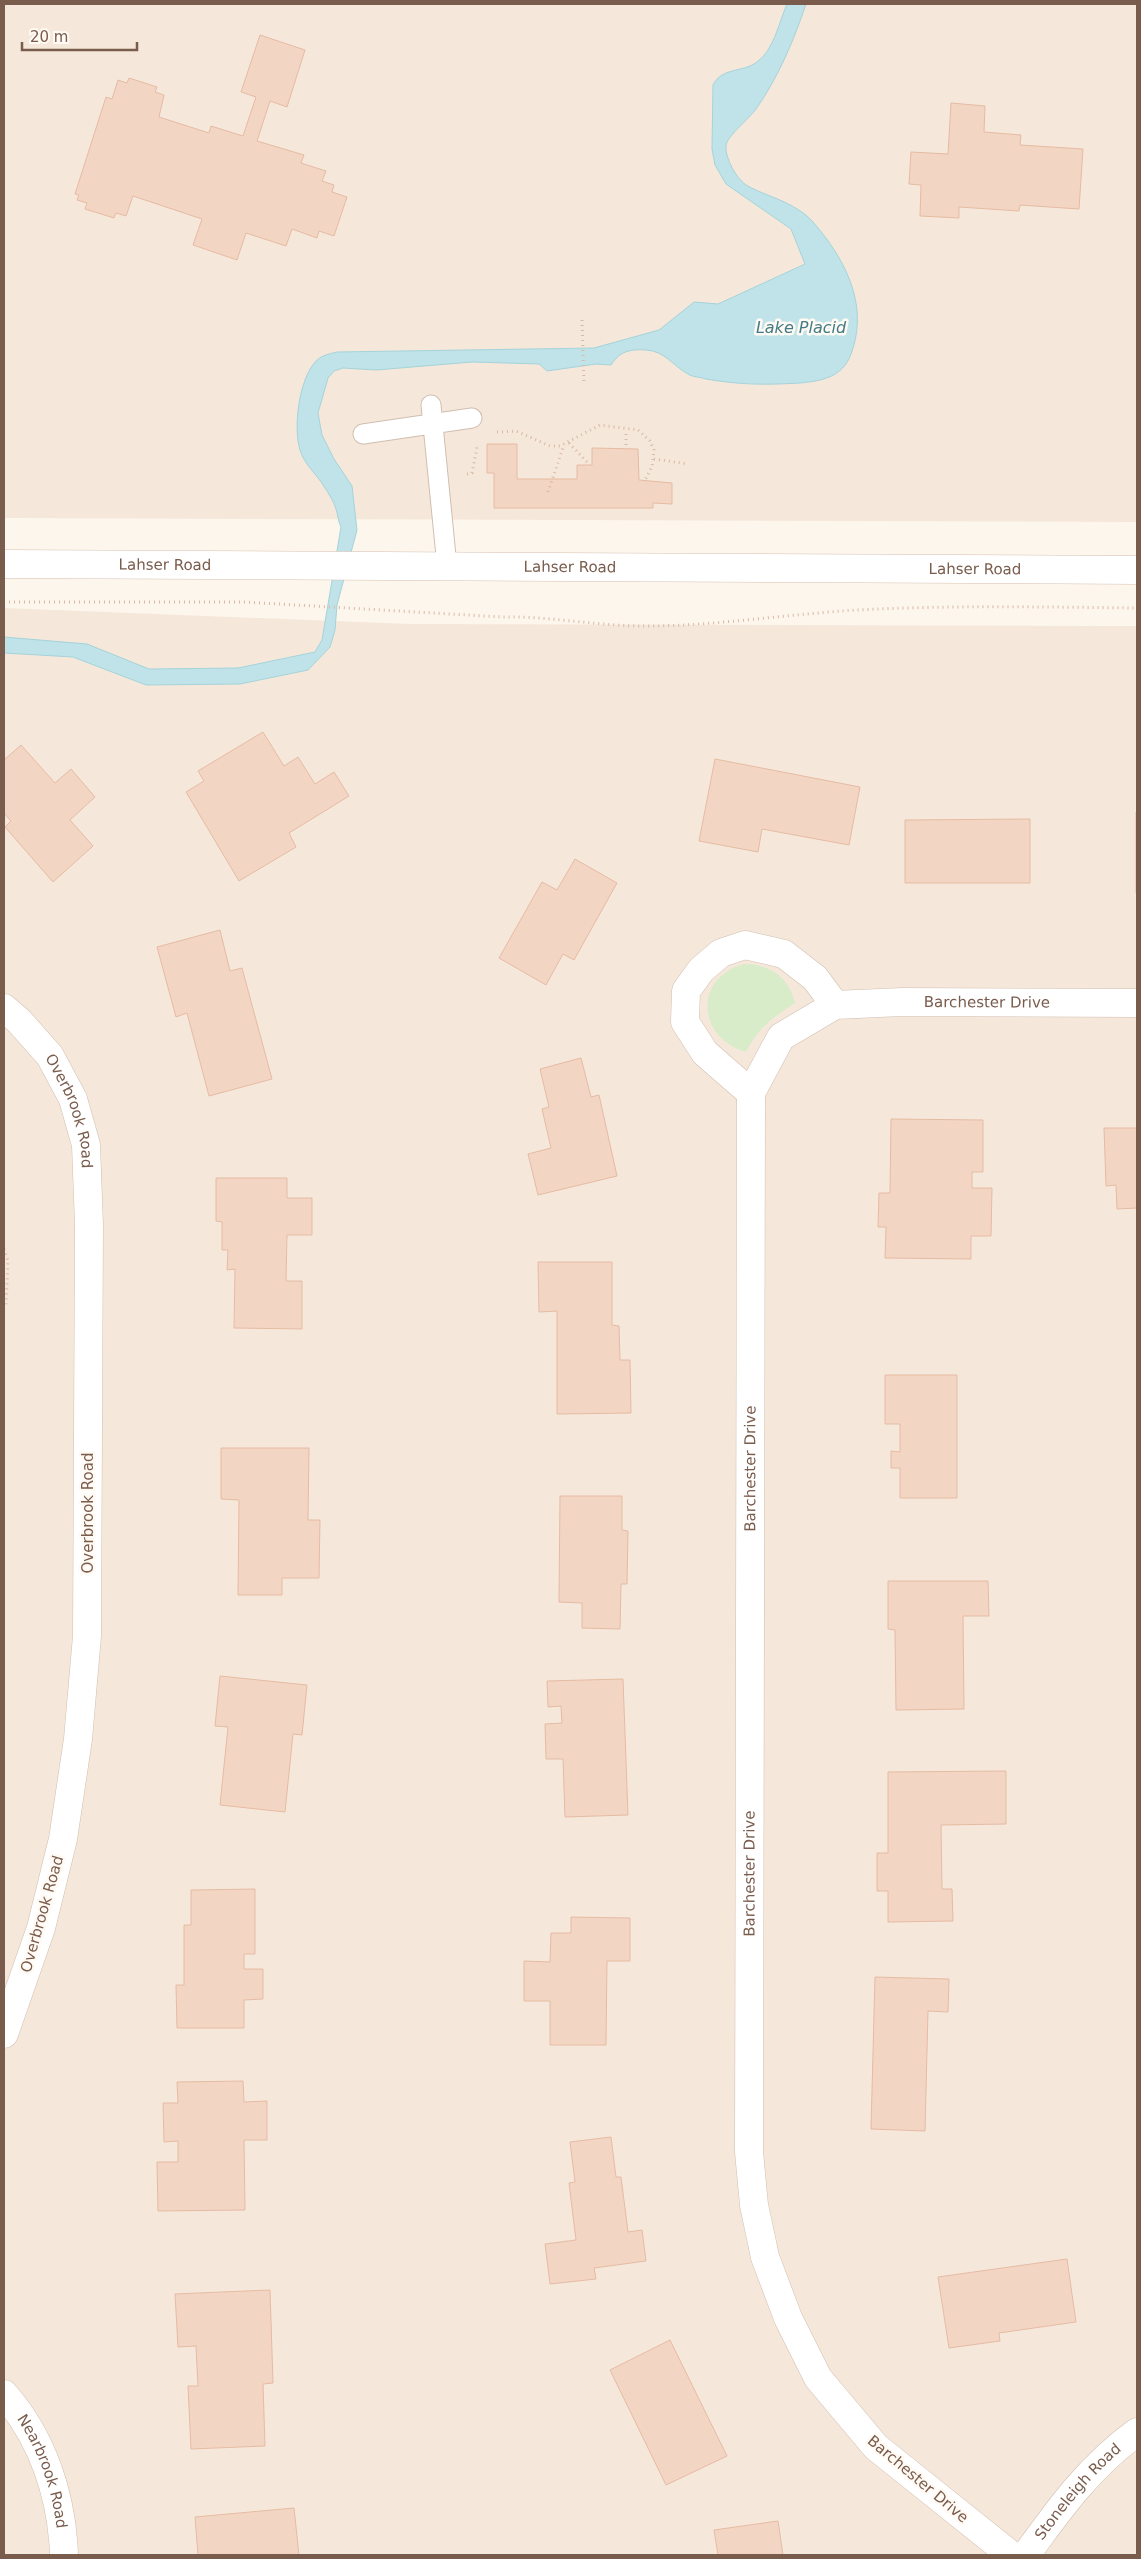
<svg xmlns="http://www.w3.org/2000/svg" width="1141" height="2559" viewBox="0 0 1141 2559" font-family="'DejaVu Sans',sans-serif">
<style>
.residential{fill:#f5e8da}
.green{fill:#d8ecc9}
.water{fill:#bfe3e8;stroke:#a5d3da}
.building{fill:#f3d5c3;stroke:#e6bba3}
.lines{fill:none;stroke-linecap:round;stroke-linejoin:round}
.lane-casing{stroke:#d1beb0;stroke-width:21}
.street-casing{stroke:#d1beb0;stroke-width:29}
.secondary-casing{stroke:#d6c0b0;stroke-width:29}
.path{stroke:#d9b8a5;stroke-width:3;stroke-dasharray:1 4;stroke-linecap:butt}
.lane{stroke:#fff;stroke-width:19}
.street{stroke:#fff;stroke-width:28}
.secondary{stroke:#fff;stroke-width:28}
.labels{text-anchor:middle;stroke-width:5;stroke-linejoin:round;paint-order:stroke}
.street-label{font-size:15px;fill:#7a5c4d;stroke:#fffaf3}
.water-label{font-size:16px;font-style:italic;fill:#437c86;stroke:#fffaf3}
</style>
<rect width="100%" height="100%" fill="#fdf6ec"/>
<path class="residential" d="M4,4H1137V522L4,518Z
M4,608L410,624L1137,626V2555H4Z"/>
<path class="green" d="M744,964C770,964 789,977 795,1003C773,1017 757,1029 746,1052C697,1038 693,978 744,964Z"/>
<path class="water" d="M787,4H806C794,40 778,78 756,109C749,119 726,137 726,146C725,158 736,178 746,185C759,193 782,199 797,209C810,216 817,227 826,238C851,272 867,312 851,354C843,377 822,381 800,383C766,385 740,385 706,379C700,377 692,377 688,374C673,366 665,351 646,350C630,349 620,351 611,365L596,364L547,371L539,364L472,362L376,370L343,368L334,371L328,378L318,413L322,435L334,459L352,486L357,530L337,605L335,630L330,647L308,670L240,684L146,685L73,657L4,653V637L87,644L149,669L238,668L315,652L322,640L341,527C338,521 338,515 336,509C334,502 329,494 325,488C317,474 305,466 300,450C293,427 299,379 316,361C322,355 329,354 337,352L594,348L659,330L694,302L718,304L805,264L791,229L726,184L715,165L712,149L713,85C722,67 742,73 757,62C774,50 779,22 787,4Z"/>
<path class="building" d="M260,35L305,50L287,107L270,101L257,141L304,155L301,163L326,171L322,181L334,185L332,192L347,197L334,236L319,231L317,238L292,229L286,246L246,233L237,260L193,245L202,219L133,196L126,216L116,213L114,218L85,209L87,203L77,200L79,195L75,194L106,97L112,99L118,80L127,83L129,78L157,87L155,92L164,95L159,117L209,133L211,126L243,136L256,97L241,92Z
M951,103L985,106L984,132L1021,135L1020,145L1083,149L1079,209L1020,205L1019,211L959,207V218L920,216L921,185L909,184L911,152L948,154Z
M487,444H517V479H577V465H592V448L638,449L639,480L672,483V504L653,503V508H494V473H487Z
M263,732L284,766L298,757L315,784L334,772L349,796L289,833L296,847L239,881L186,792L204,781L198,771Z
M21,745L55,783L71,769L95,797L70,820L93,846L53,882L5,827L11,821L4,813V760Z
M715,759L860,787L849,845L762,829L758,852L699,841Z
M1136,812H1137V893H1136Z
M1030,819V883H905V820Z
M575,859L617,883L574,960L563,954L546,985L499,958L542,882L557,890Z
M220,930L230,971L242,968L272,1079L209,1096L187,1013L176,1017L157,947Z
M581,1058L591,1097L599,1095L617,1176L538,1195L528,1154L551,1148L542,1109L549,1107L540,1069Z
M891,1119L983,1120V1172H972V1188H992L991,1236H971V1259L885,1258L886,1227H878L879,1193H890Z
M1104,1128H1137V1208L1117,1209L1116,1185L1106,1186Z
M216,1178H287V1198H312V1235H287L286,1281H302V1329L234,1328L235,1269L227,1270L228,1250H222V1222L216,1221Z
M538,1262H612V1325L619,1326L620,1360H630L631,1413L557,1414V1311L539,1312Z
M885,1375H957V1498H900V1468H891V1451L900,1452V1424H885Z
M221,1448H309L308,1520H320L319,1578H282V1595H238L239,1500L221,1499Z
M560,1496H622V1530L628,1531L627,1584H621L620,1629L582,1628V1603L559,1602Z
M888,1581H988L989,1616H963L964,1709L896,1710L895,1630L888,1629Z
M220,1676L307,1685L302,1735L293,1734L285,1812L220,1805L228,1727L215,1726Z
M623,1679L628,1815L565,1817L563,1759H546L545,1724L562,1723L561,1706L548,1707L547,1681Z
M1006,1771V1824L941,1825L942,1889H952L953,1921L888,1922V1891H877V1853H888V1772Z
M255,1889V1954H244V1969H263V1999L244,2000V2028H177L176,1985H184V1925H191V1890Z
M571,1917L630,1918V1961H607L606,2045H550V2001H524V1961L550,1962L551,1933H571Z
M875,1977L949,1979L948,2012L928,2011L925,2131L871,2129Z
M243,2081L244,2102L267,2101V2140H244L245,2210L158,2211L157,2162H178V2141L164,2142L163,2103H178L177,2082Z
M611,2137L616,2177H621L628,2232L642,2230L646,2261L594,2268L596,2279L550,2284L545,2244L576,2240L569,2183L575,2182L570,2142Z
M1067,2259L1076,2322L999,2333L1000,2341L949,2348L938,2277Z
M270,2290L273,2383L263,2384L265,2446L191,2449L188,2386H198L196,2346L178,2347L175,2294Z
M670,2340L727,2456L666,2485L610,2370Z
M294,2508L299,2555H198L195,2517Z
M778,2521L783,2555H718L714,2530Z"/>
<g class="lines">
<defs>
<path id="lane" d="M431,405L447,566
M363,434L472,418"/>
<g id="street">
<path id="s1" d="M4,1008L19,1021L50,1056L73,1099L86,1145L89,1225L87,1636L78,1739L63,1839L41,1928L4,2034"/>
<path d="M751,1093L705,1053L685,1022L686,991L701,970L721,953L745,945L784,954L815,978L835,1005"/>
<path id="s2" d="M4,2394C43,2438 62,2497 64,2555"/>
<path id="s3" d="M1011,2555L876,2447L818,2378L788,2318L765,2257L754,2205L749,2152L751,1093L781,1037L835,1005L902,1002L1137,1003"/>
<path id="s4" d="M1026,2555C1059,2509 1090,2466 1137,2432"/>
</g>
<g id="secondary">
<path id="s5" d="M4,564L1137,570"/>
</g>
</defs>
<use href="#lane" class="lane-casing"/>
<use href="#street" class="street-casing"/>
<use href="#secondary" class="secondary-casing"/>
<path class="path" d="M582,320L584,385
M497,432L516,431L550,446H560L600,425L638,430L650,441L654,450L652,467L645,480
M569,443L587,462
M626,445V430
M654,459L688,464
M467,474L472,473L477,447
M548,492L564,445
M4,602H244L502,617C552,616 602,627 653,626C721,625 789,614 857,610C950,605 1044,607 1137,608
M4,1249L8,1261L6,1305"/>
<use href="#lane" class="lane"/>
<use href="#street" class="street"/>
<use href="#secondary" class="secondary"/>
</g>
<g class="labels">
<g class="street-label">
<text dy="5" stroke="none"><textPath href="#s5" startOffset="161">Lahser Road</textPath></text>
<text dy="5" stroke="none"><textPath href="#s5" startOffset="566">Lahser Road</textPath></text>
<text dy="5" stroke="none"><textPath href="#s5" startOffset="971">Lahser Road</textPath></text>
<text dy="5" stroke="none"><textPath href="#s3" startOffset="1839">Barchester Drive</textPath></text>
<text dy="5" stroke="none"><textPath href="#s1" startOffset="126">Overbrook Road</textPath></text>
<text dy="5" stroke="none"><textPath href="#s3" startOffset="1185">Barchester Drive</textPath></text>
<text transform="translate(88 1513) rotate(-90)" y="5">Overbrook Road</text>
<text dy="5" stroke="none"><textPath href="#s3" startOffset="780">Barchester Drive</textPath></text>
<text transform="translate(42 1914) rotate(-74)" y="5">Overbrook Road</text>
<text dy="5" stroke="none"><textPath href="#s2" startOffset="88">Nearbrook Road</textPath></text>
<text transform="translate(918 2479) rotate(40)" y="5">Barchester Drive</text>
<text dy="5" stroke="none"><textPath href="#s4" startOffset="82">Stoneleigh Road</textPath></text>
</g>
<g class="water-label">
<text x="801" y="333">Lake Placid</text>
</g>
</g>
<rect width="1141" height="2559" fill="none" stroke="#7a5c4d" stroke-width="10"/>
<path d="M22 42v8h115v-8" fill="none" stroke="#7a5c4d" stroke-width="2.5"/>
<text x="30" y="42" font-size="15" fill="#7a5c4d" stroke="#fffaf3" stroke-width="4" paint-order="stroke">20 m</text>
</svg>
